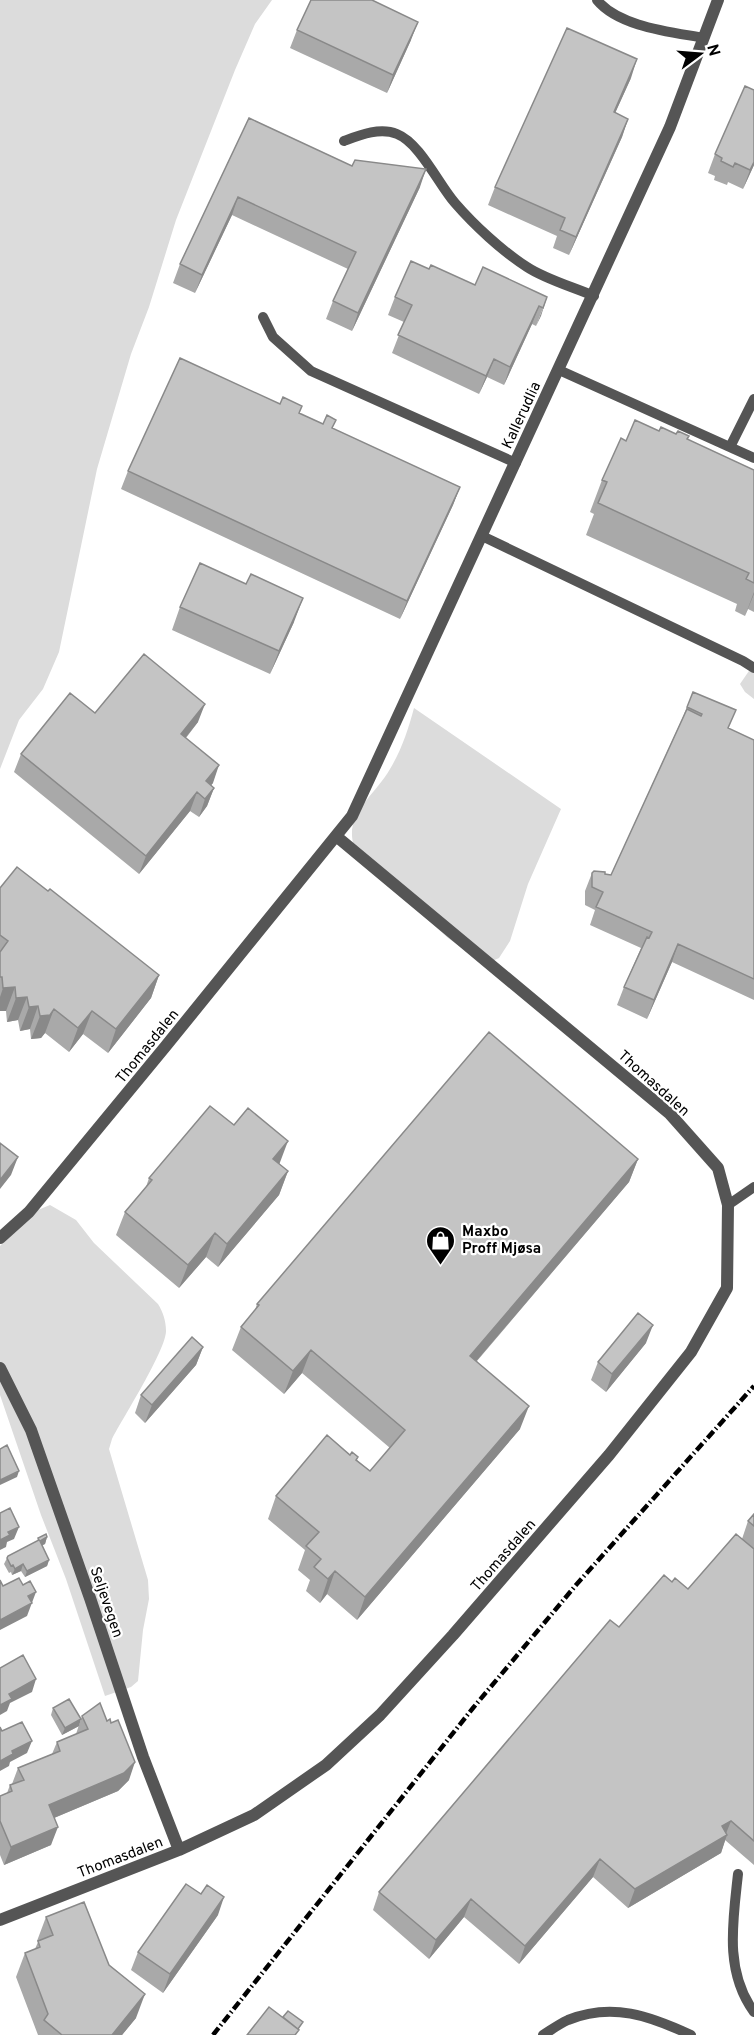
<svg xmlns="http://www.w3.org/2000/svg" width="754" height="2035" viewBox="0 0 754 2035" font-family="Overpass,sans-serif">
<style>
.green{fill:#dcdcdc}
.lines{fill:none;stroke-linecap:round;stroke-linejoin:round}
.lane{stroke:#555;stroke-width:10}
.street{stroke:#555;stroke-width:12}
.rail{stroke:#000;stroke-width:4.5;stroke-dasharray:9 3 1.5 3;stroke-linecap:butt}
.wall{fill:#a9a9a9}
.shaded-wall{fill:#898989}
.building{fill:#c4c4c4;stroke:#898989;stroke-width:1.5}
.labels{text-anchor:middle;stroke-width:4.5;stroke-linejoin:round;paint-order:stroke}
.street-label{font-size:15px;fill:#000;stroke:#fff}
.poi-label{font-size:15px;font-weight:bold;fill:#000;stroke:#fff;text-anchor:start}
</style>
<rect width="100%" height="100%" fill="#fff"/>
<path class="green" d="M0,0H272L255,24L235,70L176,220L149,307L131,354L97,469L59,652L43,689L19,720L0,769Z
M754,667V699L745,692L740,684L751,668Z
M414,708L561,809L528,884L510,941L499,958L490,962L480,961L448,938L359,858C337,818 372,800 390,769C402,749 408,730 414,708Z
M50,1205L76,1220L94,1243L158,1304C163,1312 166,1321 166,1331C166,1350 123,1418 112,1439L109,1449L148,1580L149,1599L143,1630L138,1681L131,1687L105,1696L66,1579L41,1515L0,1395V1246L33,1212Z"/>
<g class="lines">
<path class="lane" d="M597,0C619,27 672,32 704,38
M344,141C360,135 380,127 397,134C420,143 439,185 455,203C474,225 502,251 527,267C545,279 573,287 594,296
M263,317L273,337L311,371L516,463
M559,370L754,458
M730,447L754,399
M482,536L743,661L754,668
M728,1205L754,1187
M738,1874C733,1921 724,1971 754,2012
M543,2035C551,2030 559,2024 568,2020C612,2002 650,2016 691,2035"/>
<path class="street" d="M0,1238L29,1212L165,1047L352,816L670,127L718,0
M0,1368L31,1430L90,1598L143,1757L179,1850
M0,1920L179,1850L254,1815L326,1765L380,1715L453,1635L609,1455L691,1352L727,1288L728,1205L718,1168L670,1114L336,836"/>
<path class="rail" d="M213,2035L473,1708L576,1585L754,1386"/>
</g>
<path class="wall" d="M297,30L411,40L387,93L290,48Z
M631,78L615,113L628,119L622,137L569,255L553,248L557,236L488,205L495,187Z
M754,90V165L743,189L728,182L727,185L714,180L715,176L708,173L715,154Z
M249,118L352,166L420,187L352,331L326,319L333,301L348,269L232,215L195,293L173,283L180,264Z
M429,269L475,285L547,297L536,326L532,324L504,385L487,377L479,394L392,353L404,322L388,315L395,297Z
M299,413L460,487L453,505L400,619L121,489L128,471Z
M659,431L687,439L754,470V612L748,609L745,616L735,611L737,604L586,535L594,514L590,512L602,480L626,441Z
M180,607L294,622L270,674L172,630Z
M693,692L729,729L754,740V1000L672,962L647,1019L617,1005L624,987L641,948L590,925L595,910L585,905V891L592,873L611,875L682,719Z
M95,713L198,722L186,738L213,783L211,785L214,788L207,806L199,817L190,811L139,874L14,772L21,754Z
M0,888L48,891L159,975L151,998L108,1053L83,1034L69,1052L45,1033L41,1038L31,1039L30,1029L20,1031L18,1020L7,1022L6,1011H0Z
M638,1159L629,1182L477,1361L520,1429L357,1620L327,1594L320,1603L306,1591L310,1580L298,1570L305,1550L268,1519L276,1496L357,1460L370,1471L390,1448L302,1373L284,1394L232,1350L241,1327L255,1310L257,1304Z
M279,1164L288,1171L279,1195L218,1267L206,1257L179,1288L116,1235L125,1212L146,1187L149,1178Z
M646,1343L606,1392L591,1380L598,1362Z
M203,1347L196,1365L145,1423L135,1413L141,1395Z
M754,1514V1865L725,1840L721,1853L628,1908L593,1877L519,1964L464,1917L429,1959L373,1910L379,1892L619,1627L672,1582L688,1589L742,1539L748,1521Z
M47,1537L45,1544L42,1545L49,1560L47,1566L25,1577L21,1571L12,1575L11,1572L9,1573L4,1564L7,1558L37,1541L38,1538Z
M53,1708L79,1726L62,1735L51,1715Z
M82,1716L129,1780L118,1791L54,1818L51,1845L4,1865L0,1855V1796L7,1793L10,1785L12,1784L18,1768L52,1754L57,1742L76,1734Z
M218,1915L163,1993L131,1970L138,1952Z
M46,1917L109,1965L136,2018L122,2035H38L16,1977L25,1953L35,1949L38,1942L37,1941Z"/>
<path class="shaded-wall" d="M418,22L411,40L387,93L393,75Z
M637,59L631,78L607,131L614,112Z
M628,119L622,137L569,255L576,237Z
M754,162V165L743,189L750,170Z
M426,169L420,187L352,331L358,313Z
M238,197L232,215L195,293L202,275Z
M547,297L541,316L536,326L543,308Z
M539,306L532,324L504,385L510,367Z
M494,359L487,377L479,394L486,376Z
M460,487L453,505L400,619L407,601Z
M754,592V594L745,616Z
M303,598L294,622L270,674L279,651Z
M205,704L198,722L174,752L181,734Z
M219,765L213,783L202,796L206,781Z
M214,788L207,806L199,817L205,799Z
M197,792L190,811L139,874L146,856Z
M678,944L672,962L647,1019L654,1000Z
M159,975L151,998L108,1053L116,1029Z
M15,987L6,1011H0V997L3,988Z
M27,997L18,1020L7,1022L16,998Z
M38,1006L30,1029L20,1031L29,1007Z
M54,1009L45,1033L41,1038L31,1039L40,1016Z
M92,1011L83,1034L69,1052L78,1028Z
M288,1141L279,1165L273,1159Z
M18,1157L11,1175L0,1189V1180Z
M638,1159L629,1182L461,1379L470,1356Z
M288,1171L279,1195L218,1267L227,1244Z
M215,1233L206,1257L179,1288L188,1265Z
M653,1325L646,1343L606,1392L612,1374Z
M203,1347L196,1365L145,1423L152,1405Z
M311,1350L302,1373L284,1394L293,1371Z
M529,1406L520,1429L357,1620L365,1597Z
M19,1471L17,1477L0,1485V1480Z
M19,1527L14,1539L7,1542L6,1547L0,1550V1540L8,1532Z
M47,1537L45,1544L37,1548L40,1541Z
M49,1560L47,1566L25,1577L27,1571Z
M23,1564L21,1571L12,1575L15,1569Z
M335,1571L327,1594L320,1603L328,1579Z
M36,1592L27,1616L0,1630V1620L28,1596Z
M36,1679L32,1692L10,1703L7,1711L0,1715V1705L9,1694Z
M81,1719L79,1726L62,1735L65,1728Z
M32,1741L27,1753L10,1762L9,1766L0,1771V1761L12,1751Z
M135,1762L129,1780L118,1791L42,1823L49,1805Z
M731,1821L725,1836L727,1835L721,1853L628,1908L635,1889L722,1826Z
M58,1827L51,1845L4,1865L11,1847Z
M600,1859L593,1877L519,1964L525,1946Z
M224,1897L218,1915L163,1993L170,1974Z
M471,1899L464,1917L429,1959L436,1940Z
M145,1994L136,2018L122,2035H112Z"/>
<path class="building" d="M311,0H372L418,22L393,75L297,30Z
M567,28L637,59L614,112L628,119L576,237L560,230L565,218L495,187Z
M745,86L754,90V162L750,170L735,163L733,167L721,161L722,158L715,154Z
M249,118L352,166L355,160L426,169L358,313L333,301L356,252L238,197L202,275L180,264Z
M411,261L429,269L431,265L475,285L483,267L547,297L543,308L539,306L510,367L494,359L486,376L398,335L412,305L395,297Z
M180,358L280,404L283,397L302,406L299,413L323,424L327,415L336,420L332,428L460,487L407,601L128,471Z
M635,420L659,431L661,427L676,434L678,431L689,436L687,439L754,470V583L746,579L749,573L598,503L607,482L602,480L621,438L626,441Z
M200,563L246,584L251,574L303,598L279,651L180,607Z
M144,654L205,704L181,734L219,765L206,781L214,788L205,799L197,792L146,856L21,754L70,693L95,713Z
M693,692L736,710L728,728L754,740V979L678,944L654,1000L624,987L647,937L649,938L652,932L596,907L603,892L592,887V873L594,871L605,872V874L611,875L687,709L701,716L702,714L687,707Z
M17,867L48,891L50,889L159,975L116,1029L92,1011L78,1028L54,1009L50,1015L40,1016L38,1006L29,1007L27,997L16,998L15,987L3,988L2,977H0V952L8,941L0,935V888Z
M489,1032L638,1159L470,1356L529,1406L365,1597L335,1571L328,1579L314,1567L321,1559L306,1546L319,1532L276,1496L327,1435L350,1455L352,1452L358,1457L356,1460L370,1471L405,1430L311,1350L293,1371L241,1327L259,1305L257,1304Z
M210,1106L234,1125L248,1108L288,1141L273,1159L288,1171L227,1244L215,1233L188,1265L125,1212L152,1180L149,1178Z
M0,1143L18,1157L0,1180Z
M638,1313L653,1325L612,1374L598,1362Z
M192,1337L203,1347L152,1405L141,1395Z
M7,1445L19,1471L0,1480V1449Z
M10,1508L19,1527L8,1532L10,1535L0,1540V1513Z
M754,1514V1526L748,1521Z
M46,1534L47,1537L40,1541L49,1560L27,1571L23,1564L15,1569L13,1565L11,1566L7,1558L8,1556L39,1540L38,1538Z
M736,1534L754,1549V1841L731,1821L722,1826L727,1835L635,1889L600,1859L525,1946L471,1899L436,1940L379,1892L610,1620L619,1627L664,1575L672,1582L675,1578L688,1589Z
M19,1578L23,1585L30,1581L36,1592L28,1596L32,1603L0,1620V1580L3,1586Z
M23,1655L36,1679L9,1694L12,1699L0,1705V1668Z
M69,1699L81,1719L65,1728L53,1708Z
M100,1703L107,1721L110,1719L111,1723L118,1720L135,1762L124,1773L49,1805L58,1827L11,1847L0,1821V1796L12,1791L10,1785L24,1780L18,1768L60,1751L57,1742L88,1729L82,1716Z
M22,1722L32,1741L12,1751L13,1754L0,1761V1727L2,1731Z
M186,1884L201,1894L207,1885L224,1897L170,1974L138,1952Z
M84,1902L109,1965L145,1994L112,2035H62L44,2020L48,2014L25,1953L40,1947L38,1941L53,1935L46,1917Z
M269,2007L299,2030L295,2035H247Z
M288,2011L303,2022L298,2029L283,2017Z"/>
<defs>
<symbol id="shop-pin" viewBox="-11 -11 22 30"><path d="M0 17L-7.5 6A9.5 9.5 0 1 1 7.5 6Z" fill="#000" stroke="#fff"/><path d="M-5-2.5h2.3a2.7 3.5 0 0 1 5.4 0H5L5.5 6h-11ZM-1.5-2.5h3a1.5 2.3 0 0 0-3 0Z" fill="#fff"/></symbol>
</defs>
<g fill-rule="evenodd">
<use href="#shop-pin" x="424" y="1224" width="33" height="45"/>
</g>
<g class="labels">
<g class="street-label">
<text transform="translate(521 415) rotate(-65)" y="5">Kallerudlia</text>
<text transform="translate(147 1046) rotate(-51)" y="5">Thomasdalen</text>
<text transform="translate(654 1083) rotate(42)" y="5">Thomasdalen</text>
<text transform="translate(503 1555) rotate(-49)" y="5">Thomasdalen</text>
<text transform="translate(107 1602) rotate(71)" y="5">Seljevegen</text>
<text transform="translate(120 1857) rotate(-21)" y="5">Thomasdalen</text>
</g>
<g class="poi-label">
<text x="462" y="1236">Maxbo<tspan x="462" dy="17">Proff Mjøsa</tspan></text>
</g>
</g>
<g transform="translate(700 54) rotate(74)" stroke="#ffffff" stroke-width="4.5" paint-order="stroke">
<path d="M0-4.5L10 22L0 15L-10 22Z" fill="#000000"/>
<text y="-9" font-size="16" font-weight="bold" text-anchor="middle" fill="#000000">N</text>
</g>
</svg>
